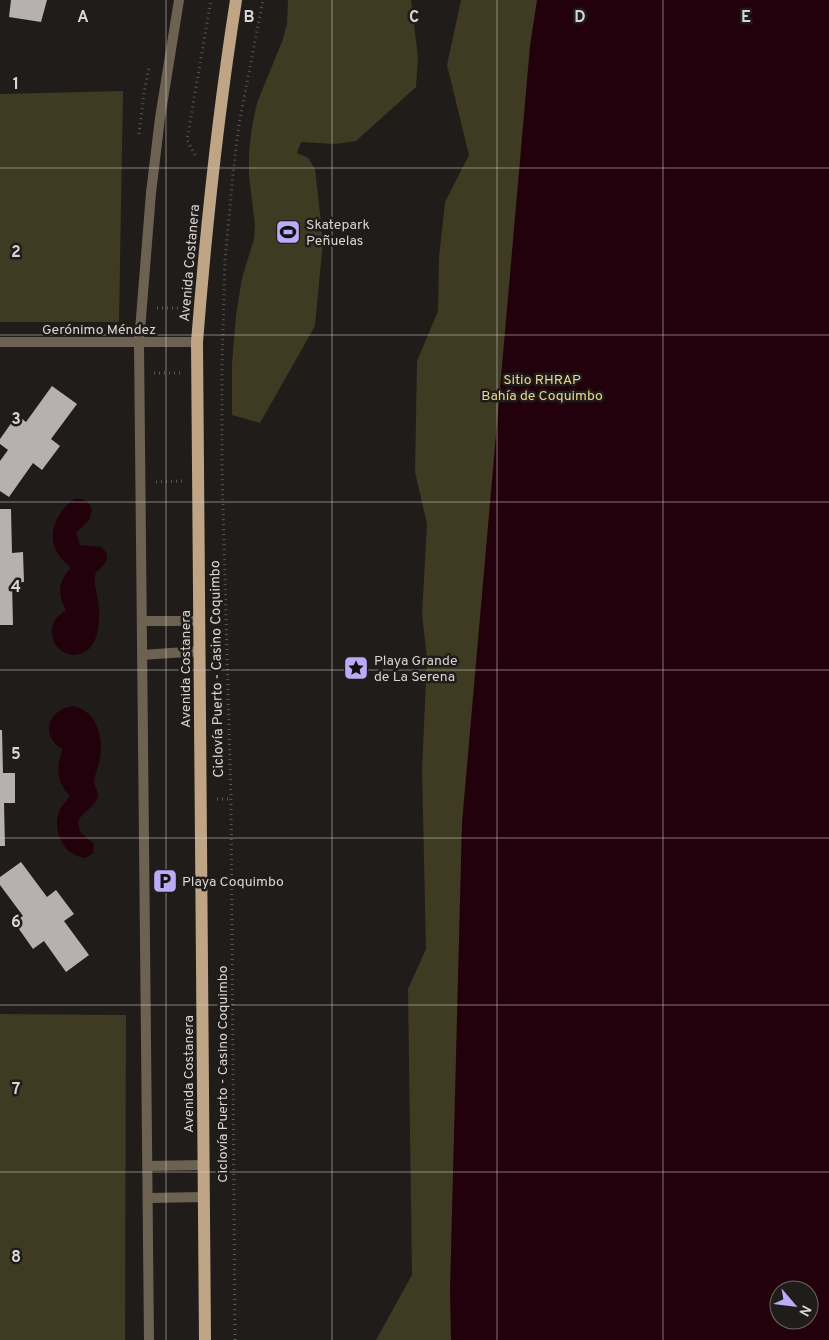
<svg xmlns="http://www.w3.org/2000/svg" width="829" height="1340" viewBox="0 0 829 1340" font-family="Overpass,sans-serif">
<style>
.green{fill:#3f3a22}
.water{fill:#22010c;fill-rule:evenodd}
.building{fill:#b6b0af}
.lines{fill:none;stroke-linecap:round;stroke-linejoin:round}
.path{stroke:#595654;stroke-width:3;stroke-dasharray:1 4;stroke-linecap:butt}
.service{stroke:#6d6152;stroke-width:10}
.minor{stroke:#6d6152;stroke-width:10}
.primary{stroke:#bfa586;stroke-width:12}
.grid{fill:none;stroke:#d7d5d3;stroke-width:1;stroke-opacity:0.55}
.labels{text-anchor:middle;stroke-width:5;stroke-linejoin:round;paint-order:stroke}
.poi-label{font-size:14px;fill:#d7d5d3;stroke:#201c1a;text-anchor:start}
.street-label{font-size:14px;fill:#d7d5d3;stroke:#201c1a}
.park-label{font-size:14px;fill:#e7d68f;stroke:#201c1a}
.grid-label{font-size:16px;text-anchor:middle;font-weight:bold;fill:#d7d5d3;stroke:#201c1a;stroke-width:5;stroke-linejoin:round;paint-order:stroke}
</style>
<rect width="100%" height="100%" fill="#201c1a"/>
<path class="green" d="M288,0H411L418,57L416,87L356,141L335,144L301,142L297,153L308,158L315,169L323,241L315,326L260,423L232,415V364L236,315L242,278L254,239L255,225L249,176V152L252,127L257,103L283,39L287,24Z
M461,0H701L630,1340H376L412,1275L408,989L426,949L422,770L427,658L422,614L427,524L415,472L417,361L438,311L439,258L445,202L469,155L447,65Z
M123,91L119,322H0V94Z
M0,1014L126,1015L125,1340H0Z"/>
<path class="water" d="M537,0H829V1340H451L450,1290L462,823L530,46ZM779,1290H809V1320H779Z
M74,499C84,498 89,501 92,510L89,520L76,533L80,545L101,547C112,556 106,565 96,572C92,586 99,596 99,610C100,627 97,655 73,655C58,654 48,638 53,624C56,617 61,614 66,610C57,594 58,581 71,568C66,563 60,558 57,552C46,533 58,511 74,499Z
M73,706C97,711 103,736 100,758C99,766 95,773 94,781C94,787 100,792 97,799C93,809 82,811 78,822L80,832L94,844L93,853L86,858C63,856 51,830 60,809C63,804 67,800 70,796C57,782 55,767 63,750C39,735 48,710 73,706Z"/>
<path class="building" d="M11,0H47L41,22L9,17Z
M52,386L77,404L51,439L60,446L42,470L33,463L9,497L0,491V461L8,450L0,444V439L17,415L26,422Z
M0,509H11L12,553L23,552L24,582L12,583L13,625H0Z
M0,730H2L3,773H15V803H4L5,846H0Z
M21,862L47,897L56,890L74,914L64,921L89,955L66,972L44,941L33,949L14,922L23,916L0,885V877Z"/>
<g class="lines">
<path class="path" d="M139,134L144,93L149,67
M195,155L187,140L211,0
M157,308H183
M154,373H181
M156,482L182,481
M217,799H231
M235,1340L231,799L222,471V366L225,260L233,174L239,124L263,0"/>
<path class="service" d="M142,621H199
M142,655L200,651
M147,1166L204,1165
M148,1198L204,1197
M149,1340L139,343L151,193L160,118L179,0"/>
<path class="minor" d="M0,342H197"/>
<path class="primary" d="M205,1340L197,342C206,228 218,114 236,0"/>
</g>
<path class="grid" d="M166,0V1340M332,0V1340M497,0V1340M663,0V1340M0,168H829M0,335H829M0,502H829M0,670H829M0,838H829M0,1005H829M0,1172H829"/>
<defs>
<symbol id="stadium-square" viewBox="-11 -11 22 22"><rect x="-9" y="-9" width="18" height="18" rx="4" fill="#b9abf7" stroke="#201c1a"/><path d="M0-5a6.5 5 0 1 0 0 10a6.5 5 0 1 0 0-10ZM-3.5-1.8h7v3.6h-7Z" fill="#111"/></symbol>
<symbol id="sight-square" viewBox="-11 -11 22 22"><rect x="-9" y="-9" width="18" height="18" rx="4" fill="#b9abf7" stroke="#201c1a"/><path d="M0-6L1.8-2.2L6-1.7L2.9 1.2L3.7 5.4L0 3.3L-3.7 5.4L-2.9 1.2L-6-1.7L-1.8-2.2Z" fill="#111"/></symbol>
<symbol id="parking-square" viewBox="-11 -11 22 22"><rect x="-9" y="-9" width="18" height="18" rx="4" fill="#b9abf7" stroke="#201c1a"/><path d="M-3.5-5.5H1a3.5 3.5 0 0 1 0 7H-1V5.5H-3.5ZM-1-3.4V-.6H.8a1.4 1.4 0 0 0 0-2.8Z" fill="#111"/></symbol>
</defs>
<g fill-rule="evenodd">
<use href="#stadium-square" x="274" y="218" width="28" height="28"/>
<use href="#sight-square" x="342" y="654" width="28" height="28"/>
<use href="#parking-square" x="151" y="867" width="28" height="28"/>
</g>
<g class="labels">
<g class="poi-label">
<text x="306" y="229">Skatepark<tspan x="306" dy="16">Peñuelas</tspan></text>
<text x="374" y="665">Playa Grande<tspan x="374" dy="16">de La Serena</tspan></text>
<text x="182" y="886">Playa Coquimbo</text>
</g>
<g class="street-label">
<text transform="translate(189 263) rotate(-85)" y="5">Avenida Costanera</text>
<text x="99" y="334">Gerónimo Méndez</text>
<text transform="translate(185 669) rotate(-90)" y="5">Avenida Costanera</text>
<text transform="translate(216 669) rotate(-91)" y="5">Ciclovía Puerto - Casino Coquimbo</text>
<text transform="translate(188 1074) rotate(-90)" y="5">Avenida Costanera</text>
<text transform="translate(222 1074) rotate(-90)" y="5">Ciclovía Puerto - Casino Coquimbo</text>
</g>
<g class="park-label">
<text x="542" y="384">Sitio RHRAP<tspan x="542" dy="16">Bahía de Coquimbo</tspan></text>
</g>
</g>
<g class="grid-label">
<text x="83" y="22">A</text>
<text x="249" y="22">B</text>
<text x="414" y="22">C</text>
<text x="580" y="22">D</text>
<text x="746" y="22">E</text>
<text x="16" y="89">1</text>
<text x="16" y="257">2</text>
<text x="16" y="424">3</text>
<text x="16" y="592">4</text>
<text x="16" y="759">5</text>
<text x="16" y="927">6</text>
<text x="16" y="1094">7</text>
<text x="16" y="1262">8</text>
</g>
<g transform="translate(794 1305) rotate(118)"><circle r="24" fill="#201c1a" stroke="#696664"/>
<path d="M0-4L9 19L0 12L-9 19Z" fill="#b9abf7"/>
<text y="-8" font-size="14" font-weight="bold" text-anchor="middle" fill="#d7d5d3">N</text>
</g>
</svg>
